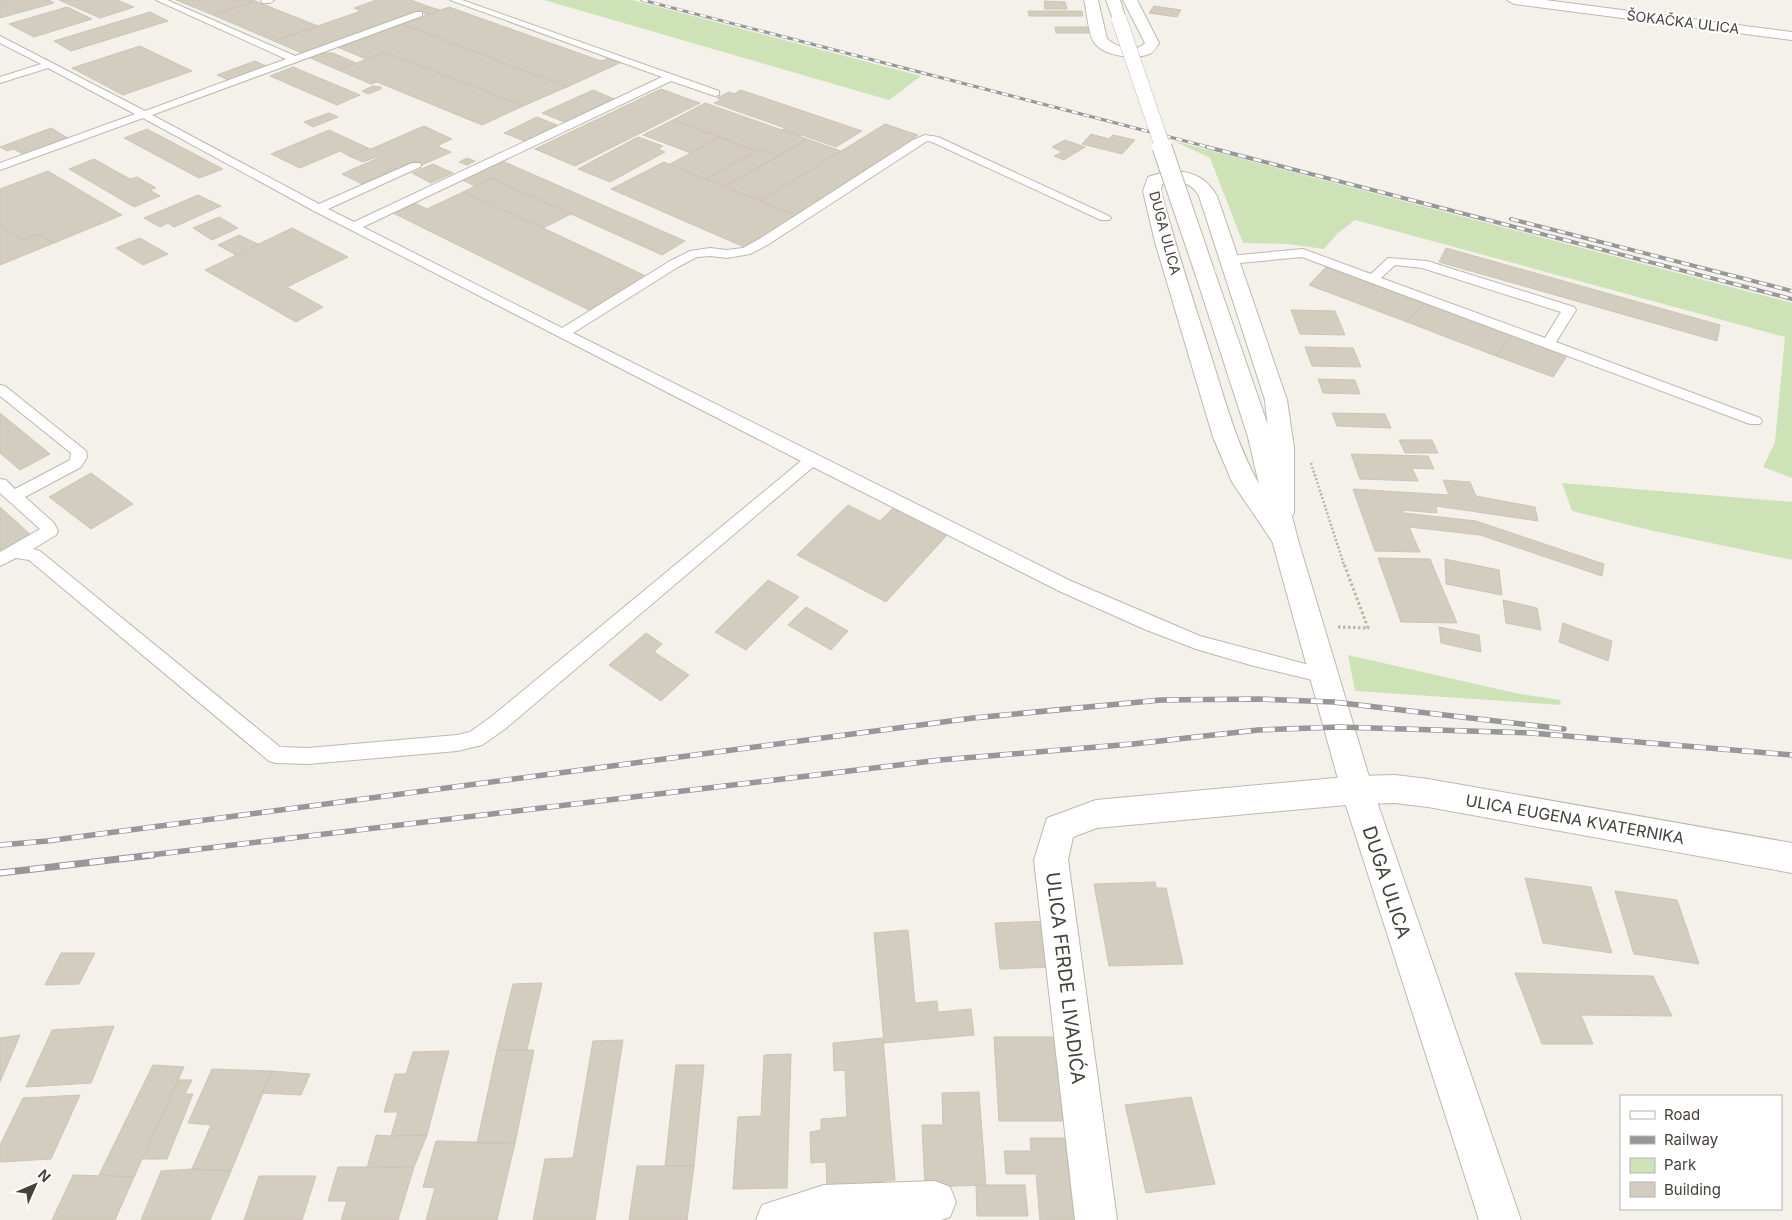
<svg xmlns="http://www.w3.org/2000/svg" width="1792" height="1220" viewBox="0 0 1792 1220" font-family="Inter,sans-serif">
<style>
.green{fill:#cde3b7}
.building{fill:#d3cdc0;stroke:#cdc5b4}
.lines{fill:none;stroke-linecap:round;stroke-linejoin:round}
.service-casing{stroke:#beb9ad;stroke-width:2}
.minor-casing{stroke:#beb9ad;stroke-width:2}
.tertiary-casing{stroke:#beb9ad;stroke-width:2}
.path-far1{stroke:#beb5a0;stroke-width:2.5;stroke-dasharray:2 2;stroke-linecap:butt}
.path{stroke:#beb5a0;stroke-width:3;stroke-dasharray:2.5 2.5;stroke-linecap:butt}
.service{fill:#fff;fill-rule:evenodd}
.minor{fill:#fff;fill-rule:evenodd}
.tertiary{fill:#fff;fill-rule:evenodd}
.rail-far3-casing{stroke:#979797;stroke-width:3}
.rail-far2-casing{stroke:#979797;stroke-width:4}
.rail-far1-casing{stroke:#979797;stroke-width:5.5}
.rail-casing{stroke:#979797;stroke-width:7}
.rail-far3{stroke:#fff;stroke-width:2;stroke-dasharray:6;stroke-linecap:butt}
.rail-far2{stroke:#fff;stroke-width:2.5;stroke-dasharray:8;stroke-linecap:butt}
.rail-far1{stroke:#fff;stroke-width:4;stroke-dasharray:12;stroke-linecap:butt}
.rail{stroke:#fff;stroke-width:5;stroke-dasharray:15;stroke-linecap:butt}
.tertiary-bridge-far1-casing{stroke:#beb9ad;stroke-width:16;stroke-linecap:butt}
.tertiary-bridge-casing{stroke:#beb9ad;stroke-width:21;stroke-linecap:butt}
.tertiary-bridge-far1{stroke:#fff;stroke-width:15}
.tertiary-bridge{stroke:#fff;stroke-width:19}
.labels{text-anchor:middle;stroke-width:4.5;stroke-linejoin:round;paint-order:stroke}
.far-street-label{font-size:14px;fill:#464139;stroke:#fff}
.street-label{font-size:16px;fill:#464139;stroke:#fff}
.near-street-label{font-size:19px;fill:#464139;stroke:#fff}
</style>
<rect width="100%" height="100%" fill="#f3f1ea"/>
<path class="green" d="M544,0H632L921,76L889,100Z
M1174,141L1792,303V478L1763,467L1775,442L1785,337L1355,220L1337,234L1324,249L1287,244L1243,243L1210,158Z
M1562,483L1792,502V560L1654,531L1572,511Z
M1348,655L1515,693L1560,700L1561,705L1355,691Z"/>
<path class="building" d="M0,0H49L54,3L0,18Z
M59,0H117L134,7L100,18Z
M176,0H251L255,1L213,15Z
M376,0H411L430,7L302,53L274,41L361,11L354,8Z
M255,1L318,26L274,41L213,15Z
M1044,1L1065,2L1067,9H1045Z
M1154,6L1181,10L1177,17L1149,13Z
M67,7L92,19L34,37L9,24Z
M430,7L440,10L428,15L418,11Z
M449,7L601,61L609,58L622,62L567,87L402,24Z
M1028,11H1082L1083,16H1029Z
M150,12L168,21L71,51L54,41Z
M402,24L567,87L523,106L385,52L366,59L337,47Z
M1055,27H1090L1092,33H1056Z
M140,46L192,71L123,95L72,68Z
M385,52L523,106L482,125L377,82L371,84L338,70Z
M321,53H333L356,63L338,70L308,57Z
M255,61L266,66L228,80L217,75Z
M293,67L360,95L337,105L270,76Z
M373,86L381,87V89L368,94L362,91Z
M661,89L700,103L575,166L535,149Z
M593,90L614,99L564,122L542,113Z
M741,90L862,131L836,147L802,135L799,136L782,130L785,128L714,103L721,100L717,98L729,92L734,94Z
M705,103L799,136L807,139L779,156L760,149L756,151L673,120Z
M329,113L338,117L313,127L304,122Z
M537,117L557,125L524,141L504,133Z
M673,120L720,137L691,153L643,135Z
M885,124L918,135L795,215L760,201Z
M424,126L452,139L437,146L451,152L422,165L415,161L362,184L342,174L378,158L376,157L363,162L349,156L368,148L371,149Z
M51,128L68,138L24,155L14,149L7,151L0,147Z
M147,129L223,169L199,178L124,138Z
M329,130L368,148L349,156L340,151L300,168L271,154Z
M1091,134L1109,139L1113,135L1135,140L1122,154L1082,144Z
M638,137L663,146L658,149L665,152L610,182L578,169Z
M720,137L756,151L706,179L670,164Z
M807,139L841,151L760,201L725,186Z
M1065,140L1085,147L1064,160L1054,156L1062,152L1052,147Z
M760,149L779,156L725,186L706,179Z
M467,158L475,161L467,165L459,162Z
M94,159L130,179L137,177L156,188L150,190L160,196L134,207L69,169Z
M500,160L685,241L662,255L491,178L475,186L460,179Z
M664,162L760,201L795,215L744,247L611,189Z
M433,164L453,173L431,183L412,173Z
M48,171L122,215L54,243L39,234L23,240L0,225V189Z
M491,178L571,214L543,228L463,192Z
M463,192L543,228L646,276L589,310L393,213L415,203L427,209Z
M198,195L221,206L174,227L168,223L160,227L144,218Z
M219,217L238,228L212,240L193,228Z
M0,225L23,240L39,234L54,243L0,265Z
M292,228L348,257L287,287L323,307L296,322L205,270Z
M239,235L258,244L236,255L218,245Z
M140,238L168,254L143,265L116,248Z
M1446,248L1720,325L1717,341L1439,262Z
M1326,267L1424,303L1407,322L1309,285Z
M1424,303L1511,335L1496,356L1407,322Z
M1291,310L1335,311L1345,335L1300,334Z
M1511,335L1567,356L1553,377L1496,356Z
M1305,347L1353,348L1361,367L1312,366Z
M1318,379L1355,380L1360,394L1323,393Z
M0,413L50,454L20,470L0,453Z
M1332,413L1385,414L1391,428L1337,426Z
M1399,440H1432L1438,453H1405Z
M1351,454L1428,456L1434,469L1412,468L1418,481L1360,479Z
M91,473L133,504L91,529L49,497Z
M1443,480L1470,482L1476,496L1535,507L1538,521L1436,506L1437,513L1402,510L1404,513L1476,521L1604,564L1602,576L1480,535L1409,527L1420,552L1375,551L1353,489L1449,495Z
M848,505L880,521L893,508L948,534L886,602L797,555Z
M0,507L31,535L0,553Z
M1378,558L1430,559L1457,623L1401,622Z
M1445,559L1499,570L1502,595L1446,584Z
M768,580L799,597L746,650L715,632Z
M1503,600L1537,608L1541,630L1506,623Z
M806,607L848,631L831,650L788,625Z
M1563,623L1612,641L1608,661L1559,642Z
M1439,627L1479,635L1481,652L1441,643Z
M646,633L662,644L654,652L689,675L661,701L609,665Z
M1525,878L1591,887L1612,953L1543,943Z
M1155,882L1156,888H1166L1183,964L1109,966L1094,884Z
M1615,891L1677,900L1699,964L1634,954Z
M1049,921L1055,967L1000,969L995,923Z
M908,930L915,1003L937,1001L938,1012L971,1009L974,1035L884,1043L874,933Z
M61,953H95L79,984L45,985Z
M1515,973L1653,976L1672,1016L1581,1015L1593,1044H1542Z
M542,983L527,1050H497L513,984Z
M114,1026L91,1083L26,1087L52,1030Z
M20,1035L0,1082V1038Z
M994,1037H1057L1066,1121H999Z
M883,1038L895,1180L827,1187L826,1162L811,1163L810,1132L821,1130V1119L847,1117L845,1070L834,1071L833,1043Z
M623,1040L595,1220H533L545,1159L573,1158L593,1041Z
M497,1050H534L515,1143H477Z
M449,1051L427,1135L391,1136L398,1112H384L395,1074H406L413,1052Z
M791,1054L787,1188L733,1189L738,1117L761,1116L764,1055Z
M153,1065L184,1067L134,1177L99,1175Z
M676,1065H704L694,1166H665Z
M212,1069L272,1071L231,1171L192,1169L211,1125L188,1123Z
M272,1071L310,1074L301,1095L262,1093Z
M178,1080H192L185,1094H193L167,1159H142Z
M979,1092L986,1185L925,1187L922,1125H943L942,1093Z
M80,1095L51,1159L0,1162V1145L23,1098Z
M1191,1097L1215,1184L1146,1193L1125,1105Z
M376,1135L391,1136L427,1135L414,1167L367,1168Z
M1030,1138H1065L1074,1220H1040L1036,1174H1006L1004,1151H1031Z
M436,1141L515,1143L497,1220H426L435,1188L423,1187Z
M637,1166H694L687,1220H629Z
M338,1167H414L398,1220H341L347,1201H328Z
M192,1169L231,1171L210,1220H141L161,1171Z
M73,1175L134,1177L115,1220H52Z
M259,1176H316L302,1220H244Z
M976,1185H1025L1028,1216H977Z"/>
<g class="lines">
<defs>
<path id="service" d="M156,0H167L295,56L416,12H422V16L152,115L319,204L412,163H420L421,165L420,167L328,209L354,222L662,77L450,0H462L719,91V95L715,96L671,81L363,227L562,328L670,261L690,251L710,248L727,250L743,248L761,238L913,140L925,135L938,137L1109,216L1111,218L1109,220H1101L932,142L927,141L769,244L750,254L727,258L710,256L697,257L678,267L573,333L1071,581L1200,636L1332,671L1334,676L1332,681L1325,683L1254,666L1196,649L1144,629L1059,591L813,467L505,729L482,745L457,751L308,764L276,763L269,761L29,560L16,558L0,566V552L40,529L0,493V479L6,480L15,489L70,460L71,453L0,396V385L5,386L86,451L87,457L81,467L25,497L54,523L58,531L56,535L33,549L40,551L280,747L308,748L457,735L470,732L491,717L801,461L314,211L143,118L0,170V163L135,114L48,68L0,83V77L41,64L0,43V36L145,111L286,59Z
M261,0H274L270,3H262Z
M1303,249L1371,274L1388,258L1427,261L1574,307L1576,310L1556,342L1760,418L1762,421L1760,424H1750L1302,257L1229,264L1223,260L1229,256ZM1395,265L1422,268L1561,312L1545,338L1381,278Z"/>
<path id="minor" d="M1084,0H1098L1107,39C1117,47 1135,54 1145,43L1123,0H1137L1159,43C1156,48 1154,52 1149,54C1135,60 1102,56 1094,42C1088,33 1087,11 1084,0Z
M1176,171C1196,173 1207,179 1217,196L1287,400L1294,448V513L1290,519L1285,521L1298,540L1294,547L1285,549L1276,547L1232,482L1213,437L1155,242L1143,191L1148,177L1164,172ZM1166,182C1180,180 1192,183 1199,196L1265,400L1270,448L1269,500C1240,457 1227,407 1212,359C1194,303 1176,248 1161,191L1162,184Z
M1395,775L1428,779L1792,843V873L1428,807L1395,803L1357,804L1097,828L1073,837L1068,860L1117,1220H1075L1034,860L1047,818L1096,800L1357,776Z
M935,1181L950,1187L956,1202L950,1217L941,1220H756L762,1205L824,1185Z"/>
<path id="tertiary" d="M1106,0H1120L1126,19L1124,22H1114Z
M1507,0H1545L1792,32V40L1514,4Z
M1205,267L1212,269L1215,273L1272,437L1298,540L1373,790L1521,1220H1479L1341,790L1272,540L1248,437L1195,273L1198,269Z"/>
</defs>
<use href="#service" class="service-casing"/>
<use href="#minor" class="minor-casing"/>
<use href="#tertiary" class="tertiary-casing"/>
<path class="path-far1" d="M1311,463L1344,565"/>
<path class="path" d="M1338,627L1368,628L1344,564"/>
<use href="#service" class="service"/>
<use href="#minor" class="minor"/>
<use href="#tertiary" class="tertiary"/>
<defs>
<path id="rail-far3" d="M642,0L1212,148"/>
<path id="rail-far2" d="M1207,147L1792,299
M1511,219L1792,291"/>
<path id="rail-far1" d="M0,845L47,841L973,718L1161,700L1259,699L1333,702L1564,729
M142,856L940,760L1133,744L1258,730L1339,727L1531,733L1792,755"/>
<path id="rail" d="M0,873L153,855"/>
</defs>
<use href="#rail-far3" class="rail-far3-casing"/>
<use href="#rail-far2" class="rail-far2-casing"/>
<use href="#rail-far1" class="rail-far1-casing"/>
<use href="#rail" class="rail-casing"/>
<use href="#rail-far3" class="rail-far3"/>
<use href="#rail-far2" class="rail-far2"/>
<use href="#rail-far1" class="rail-far1"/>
<use href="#rail" class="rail"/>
<defs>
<path id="tertiary-bridge-far1" d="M1119,19L1163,148"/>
<path id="tertiary-bridge" d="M1162,147L1205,273"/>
</defs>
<use href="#tertiary-bridge-far1" class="tertiary-bridge-far1-casing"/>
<use href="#tertiary-bridge" class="tertiary-bridge-casing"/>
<use href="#tertiary-bridge-far1" class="tertiary-bridge-far1"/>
<use href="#tertiary-bridge" class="tertiary-bridge"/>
</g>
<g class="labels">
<g class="far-street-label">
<text transform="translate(1683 22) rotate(7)" y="5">ŠOKAČKA ULICA</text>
<text transform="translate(1165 233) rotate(75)" y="5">DUGA ULICA</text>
</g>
<g class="street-label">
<text transform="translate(1575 819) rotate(10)" y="6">ULICA EUGENA KVATERNIKA</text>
</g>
<g class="near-street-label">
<text transform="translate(1387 882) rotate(72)" y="7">DUGA ULICA</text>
<text transform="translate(1066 978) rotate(83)" y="7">ULICA FERDE LIVADIĆA</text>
</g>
</g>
<rect x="1620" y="1095" width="162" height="115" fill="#ffffff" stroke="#b5b3b0"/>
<rect x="1630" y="1111" width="25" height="8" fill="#ffffff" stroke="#b5b3b0"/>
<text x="1664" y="1120" font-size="15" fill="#464139">Road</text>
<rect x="1630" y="1136" width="25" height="8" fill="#979797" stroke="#b5b3b0"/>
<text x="1664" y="1145" font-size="15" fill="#464139">Railway</text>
<rect x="1630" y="1158" width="25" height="15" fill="#cde3b7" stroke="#b5b3b0"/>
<text x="1664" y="1170" font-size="15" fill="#464139">Park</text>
<rect x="1630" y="1182" width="25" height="15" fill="#d3cdc0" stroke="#b5b3b0"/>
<text x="1664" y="1195" font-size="15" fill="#464139">Building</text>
<g transform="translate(35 1185) rotate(45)" stroke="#ffffff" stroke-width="4" paint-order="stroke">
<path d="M0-4L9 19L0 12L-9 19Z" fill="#464139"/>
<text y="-8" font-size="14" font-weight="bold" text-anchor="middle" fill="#464139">N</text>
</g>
</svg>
